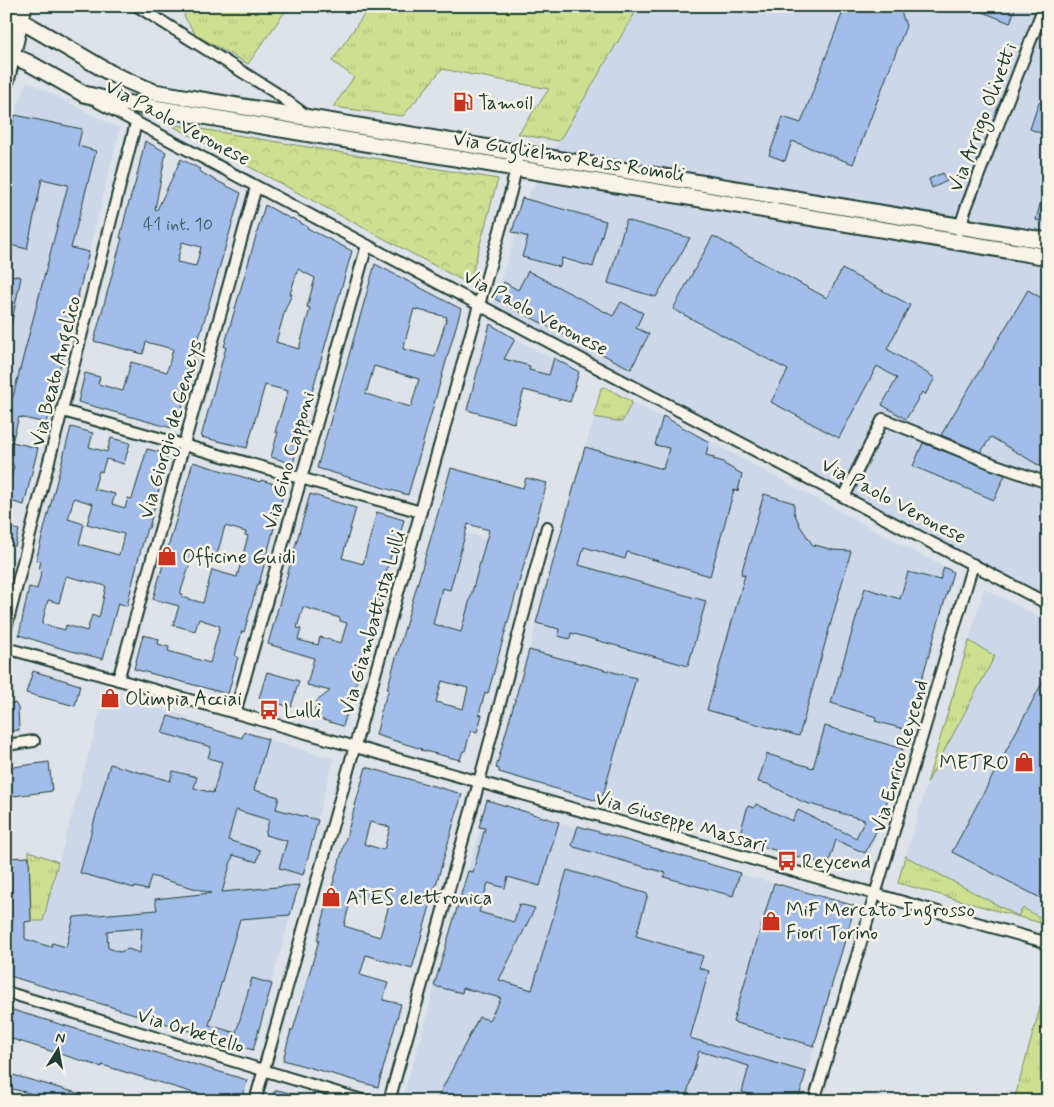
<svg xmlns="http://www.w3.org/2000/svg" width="1054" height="1107" viewBox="0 0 1054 1107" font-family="Mynerve,sans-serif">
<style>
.built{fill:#ccd8e9}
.grass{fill:url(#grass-tufts);stroke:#778e63}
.park{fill:url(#park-crowns);stroke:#778e63}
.building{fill:#a3bdea;stroke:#1f3d34;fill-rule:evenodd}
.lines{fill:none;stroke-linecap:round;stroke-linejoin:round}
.street-casing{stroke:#1f3d34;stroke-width:14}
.secondary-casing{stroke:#1f3d34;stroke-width:19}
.street{stroke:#f7f3e8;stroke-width:10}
.secondary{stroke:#f7f3e8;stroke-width:15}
.labels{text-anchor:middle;stroke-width:5;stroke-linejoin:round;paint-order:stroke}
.number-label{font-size:18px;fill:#405d62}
.poi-label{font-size:20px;fill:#1f3d34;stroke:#f7f3e8;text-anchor:start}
.street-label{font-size:20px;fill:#1f3d34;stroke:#f7f3e8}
</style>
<defs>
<pattern id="grass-tufts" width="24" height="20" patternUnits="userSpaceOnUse" patternTransform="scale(1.25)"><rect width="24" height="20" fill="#cfdf92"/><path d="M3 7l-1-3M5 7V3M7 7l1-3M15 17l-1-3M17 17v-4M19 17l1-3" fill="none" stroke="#b1c07e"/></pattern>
<pattern id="park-crowns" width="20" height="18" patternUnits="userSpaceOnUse" patternTransform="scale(1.25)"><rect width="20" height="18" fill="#cfdf92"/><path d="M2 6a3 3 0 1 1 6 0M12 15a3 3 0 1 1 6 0" fill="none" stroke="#b1c07e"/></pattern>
</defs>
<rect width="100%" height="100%" fill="#dee3e9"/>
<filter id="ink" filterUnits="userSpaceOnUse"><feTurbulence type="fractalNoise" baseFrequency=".02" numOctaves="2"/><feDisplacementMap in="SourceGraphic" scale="10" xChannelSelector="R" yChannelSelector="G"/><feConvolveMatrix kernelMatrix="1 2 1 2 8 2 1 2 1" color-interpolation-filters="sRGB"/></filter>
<g filter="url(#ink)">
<path class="built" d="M639,6H1048V602L844,497L493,304L529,193Z
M27,81L120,129L61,363L6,423V156L15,115Z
M490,324L503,331L502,332L579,372L570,402L524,390L514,423L467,410Z
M632,402L662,417L663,416L953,572L880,824H879L864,873L829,863L828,865L738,840V838L602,799L601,802L564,792V790L499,772V769L496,768L594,417L622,422Z
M435,524L528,551L488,693L442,681L409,618Z
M984,588L1048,622V925L898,883Z
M105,694L189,717L188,722L230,734L242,737L244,732L334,759L253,1050L6,975L30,896L43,920Z
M487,800L525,811V813L855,906L799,1101H422L403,1095L424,1027L441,960L481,828L479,827Z"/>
<path class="grass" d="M188,6H289L248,64L196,35L184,16Z
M370,6H639L559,141L518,134L549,89L442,69L403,116L333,107L354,77L332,61Z
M605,387L632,402L622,422L594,417L601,388Z
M969,641L995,656L927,783Z
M29,851L58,862L43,921H31Z
M905,856L1018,916L1023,908L1048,922V925L898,883Z
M1048,979V1097L1038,1101H1014Z"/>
<path class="park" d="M171,124L498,179L469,284L171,125Z"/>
<path class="building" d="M845,6H899L906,26L853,164L792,141L785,161L769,155L783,117L801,123Z
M968,6H1016L1010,23Z
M1039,102L1048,106V136L1030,129Z
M15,115L82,129L78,146L96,151L71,248L89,252L46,423L19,417L12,442L38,448L24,505L6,500V484L9,485L14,466L6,461V423L68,185L42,179L27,249L6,244V156Z
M145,141L166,152L155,209L157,210L181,159L200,169L199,171L211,178L241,193L193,359L196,360L191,379L175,429L78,402L85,373L100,377L98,384L123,391L131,362L167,372L173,349L146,342L143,354L94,341L122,238H120L128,205L135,184ZM182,242L201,247L196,266L177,262Z
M943,173L947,181L932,188L929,179Z
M1044,189L1048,190V222L1036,220Z
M522,198L606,221L593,267L562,258L560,267L522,257L528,237L512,232Z
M265,205L291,219L292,218L308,227L307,228L352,251L309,402L293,464L271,457L278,432H275L288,391L265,385L247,448L201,437L226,347H224ZM298,269L315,278L307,307L310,308L299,349L276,342L285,310L292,294H290Z
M626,220L690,238L656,297L608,283Z
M713,236L827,298L842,269L910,305L887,349L935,378L925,395L922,392L906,419L882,405L897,378L877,366L839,438L771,402L788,370L673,309Z
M375,264L461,309L408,495L317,468ZM414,309L447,317L435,357L403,349ZM374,366L419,379L411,407L366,394Z
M528,271L613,316L621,302L643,313L636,328L649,334L631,369L495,299L504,282L518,290Z
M6,274L21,277L11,326L6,325Z
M1028,290L1048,302V453L1040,466L991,437L981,452L941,435Z
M490,324L515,339L504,359L530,366L529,370L549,375L554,358L579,372L570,402L524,390L514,423L467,410Z
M663,416L709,442L706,455L714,457L713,459L724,462V464L742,474L738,491L734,490L710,576L627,552L625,559L584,547L579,565L706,601L688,666L571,633L570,639L558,636L559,629L536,623L585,447L663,469L669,448L655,445Z
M71,427L93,433L89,447L107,452L111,438L130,443L124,464L106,459L102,472L99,471L94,489L115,494L112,504L125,508L128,498L132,499L147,449L168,454L149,528H147L138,560L127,606L118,603L103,659L60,648L19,635L29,587L37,589L42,570L39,569L41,561L36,560ZM74,498L93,504L87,524L124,534L119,555L79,544L84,524L68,519ZM66,576L106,586L99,618L92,615L87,631L66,625L65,630L42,624L48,600L59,603Z
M923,443L1005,475L994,500L913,466Z
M193,462L260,482L261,480L285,487L259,584H258L253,600L244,632L242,631L235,656L238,657L228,694L134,669L143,635L159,639L158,644L169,647L168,651L210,663L220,626L199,619L195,631L173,625L179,606L153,599ZM225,526L246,532L245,535L248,536L237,577L212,570L203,603L182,597L183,594H180L194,551L216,558Z
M451,468L523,488L526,478L547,483L488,693H485L479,714L482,715L477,732L471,730L465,751H463L460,760L421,750L422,749L376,735L381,715L380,713L389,689H387ZM468,524L489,530L461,632L433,624L442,588L450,590ZM442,681L468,688L463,709L436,702Z
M310,494L356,508L342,558L363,564L377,512L404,520L394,555H391L378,600H381L376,617L343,726L313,717L317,701L330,691L307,685L314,658L268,644ZM303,607L340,618V621L347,623L341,643L320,637L318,645L298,640L301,629L297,628Z
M764,494L794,503V512L800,526L814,547L815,545L833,550L851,551L799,736L707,710L745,575L741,574Z
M6,526L19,530L15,546L6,545Z
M944,567L953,572L907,730L875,721L876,717L831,703L865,588L900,599L908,572L940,580Z
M529,650L636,678L601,802L499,772V769L496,768Z
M33,671L80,685L75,706L26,693Z
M267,672L299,681L291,707L259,698Z
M1048,672V902L952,852Z
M15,703L18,708L19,730L6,732V704Z
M168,716L242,738L244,732L268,739L254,790L279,797L276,809L318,820L303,875L279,868L287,841L265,835L269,820L236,810L228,840L260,850L257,862L233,855L222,892L299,885L290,915L240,919L209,1025L236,1033L252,978L272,984L253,1050L6,975V858L29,857L31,921L25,922V939L51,947L52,943L66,947L74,917L157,910L155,899L211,893L151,876L147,890L135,887L134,888L80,873L110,764L170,781L173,771L197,777L194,788L213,793L222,762L208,758L211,747L162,733ZM142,928L140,953L128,949L120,952L108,948L107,931Z
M825,726L903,749L880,824L865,853L836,840L828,865L738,840L748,806L754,808L756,804L792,821L798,810L856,838L865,820L803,802L768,784L758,782L767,754L813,768Z
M49,762L52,791L6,797V768Z
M366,767L462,794L412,969L366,955L360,975L388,983L383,1000L401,1004L378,1087L283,1060L291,1030H293L319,940H317ZM370,822L390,827L384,850L364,844ZM352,894L389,905L380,937L344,926Z
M487,800L559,822L540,886L508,877L505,888L488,883L479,912L514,922L519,904L535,908L499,980L532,990L567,870L648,894L636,936L703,956L699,968L709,971L690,1038L806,1072L798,1101H772L742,1092L749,1066L699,1051L685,1101H436L479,1017L489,1020L501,998L463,988L462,993L434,986L468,871L473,872L485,828L479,827Z
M578,826L740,873L733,896L664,877L666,873L574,847L572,845Z
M774,883L855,906L814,1046L733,1022Z
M6,1008L247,1080L241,1101H220L102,1065V1067L6,1037Z
M6,1073L95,1098L94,1101H63L12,1089L6,1086Z
M278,1090L307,1098L306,1101H271L274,1092Z"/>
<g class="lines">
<defs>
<path id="street" d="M137,6L276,93L307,116
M98,102L594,366L1048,604
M959,230L966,208L1044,6
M63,411L421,512
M844,497L883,419L993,464L1048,483
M6,628L136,123
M6,648L1048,943
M118,680L256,187
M235,713L367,245
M6,745L34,741
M6,992L365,1101
M255,1101L511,191L517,163
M389,1101L475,797L547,527
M814,1101L973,564"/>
<path id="secondary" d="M6,12L114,75L154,92L1048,241
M6,53L29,63L84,94L113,101L1048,257
M6,81L24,6"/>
</defs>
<use href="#street" class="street-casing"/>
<use href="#secondary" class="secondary-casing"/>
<use href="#street" class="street"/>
<use href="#secondary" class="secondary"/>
</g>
</g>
<defs>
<symbol id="fuel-bare" viewBox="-9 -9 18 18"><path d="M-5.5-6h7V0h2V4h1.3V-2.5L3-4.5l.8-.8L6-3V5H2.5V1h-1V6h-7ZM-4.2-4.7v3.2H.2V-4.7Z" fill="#c8321e" stroke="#f7f3e8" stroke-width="2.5" paint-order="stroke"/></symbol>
<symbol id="shop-bare" viewBox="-9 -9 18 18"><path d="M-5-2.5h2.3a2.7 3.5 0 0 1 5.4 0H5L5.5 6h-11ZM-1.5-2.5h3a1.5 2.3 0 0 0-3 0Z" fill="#c8321e" stroke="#f7f3e8" stroke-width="2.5" paint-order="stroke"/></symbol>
<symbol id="bus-bare" viewBox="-9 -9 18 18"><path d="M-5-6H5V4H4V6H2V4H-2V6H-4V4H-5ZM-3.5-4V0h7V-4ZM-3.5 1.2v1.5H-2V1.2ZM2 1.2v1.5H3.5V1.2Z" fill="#c8321e" stroke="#f7f3e8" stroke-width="2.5" paint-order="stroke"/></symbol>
</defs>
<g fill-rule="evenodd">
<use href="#fuel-bare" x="449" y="88" width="28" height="28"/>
<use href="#shop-bare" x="153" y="542" width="28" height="28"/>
<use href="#shop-bare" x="96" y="684" width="28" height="28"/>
<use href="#bus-bare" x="255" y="696" width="28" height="28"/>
<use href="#shop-bare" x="1010" y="748" width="28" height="28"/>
<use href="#bus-bare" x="773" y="847" width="28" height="28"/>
<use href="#shop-bare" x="317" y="883" width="28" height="28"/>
<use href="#shop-bare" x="757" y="907" width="28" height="28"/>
</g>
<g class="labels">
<g class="number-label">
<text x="178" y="230">41 int. 10</text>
</g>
<g class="poi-label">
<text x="478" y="109">Tamoil</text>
<text x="182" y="563">Officine Guidi</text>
<text x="125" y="705">Olimpia Acciai</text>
<text x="284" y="717">Lulli</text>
<text x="1009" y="769" text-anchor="end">METRO</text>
<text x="802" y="868">Reycend</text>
<text x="346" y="904">ATES elettronica</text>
<text x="786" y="916">MiF Mercato Ingrosso<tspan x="786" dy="23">Fiori Torino</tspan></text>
</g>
<g class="street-label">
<text transform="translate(982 117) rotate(-69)" y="7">Via Arrigo Olivetti</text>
<text transform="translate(178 122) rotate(28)" y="7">Via Paolo Veronese</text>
<text transform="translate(569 156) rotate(9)" y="7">Via Guglielmo Reiss Romoli</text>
<text transform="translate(536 312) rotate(28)" y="7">Via Paolo Veronese</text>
<text transform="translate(55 371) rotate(-76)" y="7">Via Beato Angelico</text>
<text transform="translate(170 429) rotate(-74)" y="7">Via Giorgio de Geneys</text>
<text transform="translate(288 460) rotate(-74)" y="7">Via Gino Capponi</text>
<text transform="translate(894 500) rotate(28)" y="7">Via Paolo Veronese</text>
<text transform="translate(372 622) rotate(-74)" y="7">Via Giambattista Lulli</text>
<text transform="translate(899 756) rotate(-74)" y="7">Via Enrico Reycend</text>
<text transform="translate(681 821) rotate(16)" y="7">Via Giuseppe Massari</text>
<text transform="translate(191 1030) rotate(17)" y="7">Via Orbetello</text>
</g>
</g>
<rect width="1054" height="1107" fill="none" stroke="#f7f3e8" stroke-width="25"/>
<rect x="12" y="12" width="1029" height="1082" fill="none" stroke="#1f3d34" stroke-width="2" filter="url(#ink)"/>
<g transform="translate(58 1050) rotate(11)" stroke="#f7f3e8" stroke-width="4" paint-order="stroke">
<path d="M0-4L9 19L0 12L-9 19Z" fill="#1f3d34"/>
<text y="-8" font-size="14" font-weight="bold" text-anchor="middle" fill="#1f3d34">N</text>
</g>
</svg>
